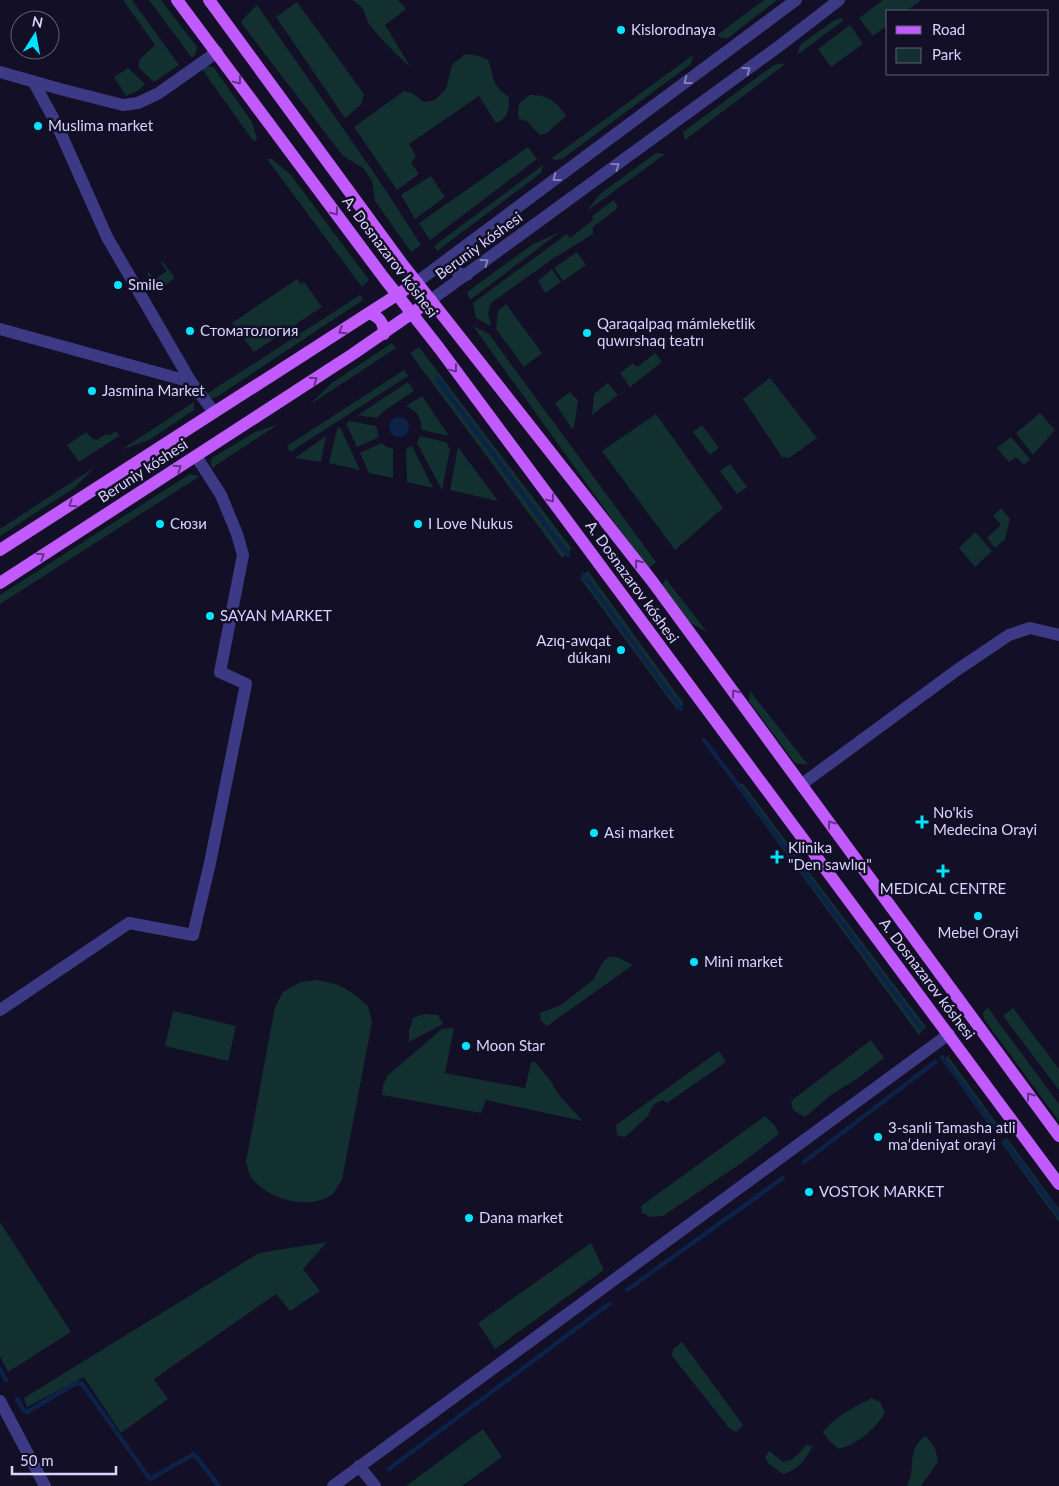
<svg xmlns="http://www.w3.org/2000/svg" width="1059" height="1486" viewBox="0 0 1059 1486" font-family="Lato,sans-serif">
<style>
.green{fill:#12302f}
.water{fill:#0c2248}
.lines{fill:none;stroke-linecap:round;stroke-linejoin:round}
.stream{stroke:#0c2248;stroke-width:4.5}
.minor{stroke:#3d3a85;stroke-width:12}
.major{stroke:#c25bff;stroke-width:12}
.oneway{stroke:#837fbc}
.oneway2{stroke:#623188}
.poi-dot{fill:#00e5ff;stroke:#130f26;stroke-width:2}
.labels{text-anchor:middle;stroke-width:5;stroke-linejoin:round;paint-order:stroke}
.poi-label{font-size:15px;fill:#d9d4ff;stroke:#130f26;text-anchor:start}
.street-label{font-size:15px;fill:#d9d4ff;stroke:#130f26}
</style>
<rect width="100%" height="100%" fill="#130f26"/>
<path class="green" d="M123,0H132L179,65L154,82L139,68V60L155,45Z
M149,0H161L197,47L195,55L192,58Z
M352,0H398L406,9L385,25L410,66C399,58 378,36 370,25C362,12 368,10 352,0Z
M764,0H777L728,38H721L717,35Z
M883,0H922L906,11H888V25L873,36L859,18Z
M297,2L364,94L361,105L345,118L276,17Z
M257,5L381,183L421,245L411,252L375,201L372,181L363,168L343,156L242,24V20Z
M841,18L844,20L797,55L801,44L835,20Z
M850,25L863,44L831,67L818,49Z
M465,54L479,56L488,60C496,79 489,83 509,97C509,109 509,118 496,123L479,96L409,144L416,156L411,163L419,174L397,190L354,127L404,91L412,93L424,102L435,100L446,89L452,65Z
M693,55L691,64L562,159L554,160L552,158Z
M783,63L784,65L685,140L683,132L774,65Z
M206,65L214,68L252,122L257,139L254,142L201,68Z
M128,68L145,84L139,90L126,96L114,77Z
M529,95C546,94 557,101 566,116L547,133L540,135L527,121L519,119L518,114L519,104Z
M528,147L537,159L430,240L419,223Z
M656,153L665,154L587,211L600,194Z
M267,159H272L291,175L369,280L362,287Z
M543,165L541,173L437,251L434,246Z
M431,176L445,197L415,219L401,195Z
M614,200L618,208L593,227V234L551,260L491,303L488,313L491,325L490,326L476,318L473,303L567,234L570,238L593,220L592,216Z
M560,232L470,300L467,292L533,244Z
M577,252L586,265L563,281L554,268Z
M163,262L175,278L158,290L147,274L149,272L154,280L167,271L161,263Z
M552,269L561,282L545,293L538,281Z
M297,279L301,284L304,282L322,307L254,352L232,323Z
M360,295L363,300L215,398H208L205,395Z
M506,304L542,353L524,367L496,329L498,311Z
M473,326L489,334L656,562L648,569Z
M392,343L396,348L308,406L332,383Z
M419,347L572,549L562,558L410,353Z
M655,353L662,362L630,387L620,373L633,363L637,367Z
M404,370L408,376L290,452L287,446Z
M770,378L817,438L789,458L782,457L743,399Z
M408,382L414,391L384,411L377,418L358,415Z
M608,383L618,395L592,415L594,394Z
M570,392L578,401L574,428L572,429L555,403Z
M422,396L449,436L422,430C420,416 419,413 406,406Z
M194,402V410L149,440L121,450Z
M1040,413L1055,430L1033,455L1016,433Z
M656,414L723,508L675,550L602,451Z
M350,421L376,426L379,437L357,447L346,423Z
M279,424L212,468L211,463L212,458L255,432Z
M702,425L719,448L710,455L693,432Z
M340,427L360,470L329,463L337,429Z
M116,431L119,436L79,462L67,445L86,432L93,439L97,440L106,434L110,435Z
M326,436L321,462L295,458Z
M420,436L446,442L450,449L442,490L417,443Z
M1011,437L1030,459L1024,465L1016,457L1009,462L997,448Z
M382,443L385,446L393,449V478L369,473L360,453Z
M412,446L433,488L407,482L406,451L407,448Z
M458,447L498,501L450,490Z
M730,464L747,487L737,494L720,471Z
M95,467L74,488L0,536V529Z
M190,474L200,476L0,604V595Z
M1001,508L1010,519L1005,539L995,548L987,538L1001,525L993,516Z
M975,532L992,551L975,567L959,548Z
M588,571L684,704L677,710L580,578Z
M666,579L707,632L687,621L662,585Z
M750,691L808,765L795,763L749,701Z
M731,779L744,785L926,1027L919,1035Z
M608,957H617L633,965L547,1026L541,1021L540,1013L561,1005L593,980L603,962Z
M318,980L339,985L354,994L368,1006L372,1022L342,1180C338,1185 335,1193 330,1196C306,1210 270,1199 253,1180C249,1176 248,1167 246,1162L275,1007L283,992L300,982Z
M988,1008L1059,1104V1121L984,1019L983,1012Z
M1013,1008L1059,1069V1090L1003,1016Z
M173,1011L236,1026L228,1061L165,1046Z
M425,1014L438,1015L443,1024L409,1042V1031L413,1018Z
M454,1028L445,1073L525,1088L531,1063L534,1061L550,1080L559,1095L583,1121L486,1100L481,1113L382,1095L383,1086L387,1076L442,1029Z
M871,1040L884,1058L858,1078L831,1095L805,1117L793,1110L791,1101Z
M719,1051L726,1062L667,1103L662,1100L653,1105L648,1116L625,1137L617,1135L616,1125Z
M948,1056L1000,1128L994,1132L942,1060Z
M765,1116L775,1126L779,1134L743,1162L663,1216L650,1217L642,1213L641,1206Z
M1007,1138L1059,1209V1222L1001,1142Z
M0,1222L71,1332L8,1372L0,1356Z
M327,1242L303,1269L320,1291L290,1311L276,1294L154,1379L168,1399L121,1433L84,1377L27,1407L24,1398L259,1253Z
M591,1243L604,1270L495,1349L478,1323Z
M682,1342L743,1425L736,1432L730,1429L672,1356L673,1349Z
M872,1398L880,1402L885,1413C874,1430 859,1443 839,1449L829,1441L823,1432C836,1416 854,1407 872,1398Z
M483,1429L502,1457L462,1486H406Z
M926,1436L935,1448L938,1462L921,1486H907C917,1468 905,1449 926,1436Z
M806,1445L813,1446C805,1460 799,1469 783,1474L768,1463L765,1457L769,1451L783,1462L793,1459Z"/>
<path class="water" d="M389 427a10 10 0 1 1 20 0a10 10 0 1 1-20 0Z"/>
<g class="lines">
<path class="stream" d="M437,379L568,555
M583,574L681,709
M704,740L921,1028
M942,1057L995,1128
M1005,1142L1059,1215
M804,1162L935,1062
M627,1290L783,1178
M0,1369L6,1380
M17,1399L24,1411L27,1412L71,1386L77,1383L82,1384L150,1479L194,1454L219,1486
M389,1469L609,1304"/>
<path class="minor" d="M0,72L60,89L123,105L138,103L159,93L217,52
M33,81L57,125L107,237L191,382
M453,255C451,267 454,274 467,275
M417,282L796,0
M431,300L782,44L839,0
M0,329L191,382L214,412
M802,784L957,670L1009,635L1030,628L1059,635
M0,1010L129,923L193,935L210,863L246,684L220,672L243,555L237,534L221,495L196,456
M0,1401L45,1486
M359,1466L375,1486
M333,1486L949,1034"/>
<path class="major" d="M177,0L384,278L439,348L1059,1184
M209,0L403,265L652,581L1059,1136
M369,313C380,317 384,323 384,334
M0,550L417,282
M0,583L353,354L431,300"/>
</g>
<defs><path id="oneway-chevron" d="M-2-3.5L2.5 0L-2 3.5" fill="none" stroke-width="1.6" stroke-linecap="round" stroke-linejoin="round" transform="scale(1.25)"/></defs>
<g class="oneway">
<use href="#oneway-chevron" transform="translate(747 70) rotate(-36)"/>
<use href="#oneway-chevron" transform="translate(687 81) rotate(143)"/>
<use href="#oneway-chevron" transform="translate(616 166) rotate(-36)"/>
<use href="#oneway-chevron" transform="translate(556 178) rotate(143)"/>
<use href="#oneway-chevron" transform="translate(485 262) rotate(-36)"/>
</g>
<g class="oneway2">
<use href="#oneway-chevron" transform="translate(238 81) rotate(53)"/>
<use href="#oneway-chevron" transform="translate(335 212) rotate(53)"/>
<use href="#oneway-chevron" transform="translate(342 331) rotate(147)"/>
<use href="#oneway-chevron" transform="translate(454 369) rotate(53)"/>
<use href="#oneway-chevron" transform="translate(314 380) rotate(-33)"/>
<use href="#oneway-chevron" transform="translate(178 468) rotate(-33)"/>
<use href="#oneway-chevron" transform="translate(551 499) rotate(53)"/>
<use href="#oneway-chevron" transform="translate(72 504) rotate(147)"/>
<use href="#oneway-chevron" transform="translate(41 556) rotate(-33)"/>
<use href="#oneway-chevron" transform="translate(638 563) rotate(-128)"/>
<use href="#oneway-chevron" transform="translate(735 693) rotate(-127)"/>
<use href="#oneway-chevron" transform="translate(831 824) rotate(-126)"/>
<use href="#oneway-chevron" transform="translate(1030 1096) rotate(-126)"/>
</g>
<g class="poi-dot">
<circle cx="621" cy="30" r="5"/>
<circle cx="38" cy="126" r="5"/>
<circle cx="118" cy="285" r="5"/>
<circle cx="190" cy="331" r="5"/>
<circle cx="587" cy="333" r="5"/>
<circle cx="92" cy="391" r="5"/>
<circle cx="160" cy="524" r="5"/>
<circle cx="418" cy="524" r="5"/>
<circle cx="210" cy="616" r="5"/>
<circle cx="621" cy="650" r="5"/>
<path d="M919.5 814.5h5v5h5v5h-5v5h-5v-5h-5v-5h5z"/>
<circle cx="594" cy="833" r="5"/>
<path d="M774.5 849.5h5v5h5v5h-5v5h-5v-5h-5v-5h5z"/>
<path d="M940.5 863.5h5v5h5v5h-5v5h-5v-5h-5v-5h5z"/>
<circle cx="978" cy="916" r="5"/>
<circle cx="694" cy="962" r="5"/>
<circle cx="466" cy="1046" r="5"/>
<circle cx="878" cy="1137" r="5"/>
<circle cx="809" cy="1192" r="5"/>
<circle cx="469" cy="1218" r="5"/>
</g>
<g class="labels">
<g class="poi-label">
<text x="631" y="35">Kislorodnaya</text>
<text x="48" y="131">Muslima market</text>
<text x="128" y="290">Smile</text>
<text x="597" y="329">Qaraqalpaq mámleketlik<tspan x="597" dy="17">quwırshaq teatrı</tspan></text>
<text x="200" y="336">Стоматология</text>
<text x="102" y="396">Jasmina Market</text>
<text x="170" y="529">Сюзи</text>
<text x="428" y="529">I Love Nukus</text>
<text x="220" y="621">SAYAN MARKET</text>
<text x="611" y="646" text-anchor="end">Azıq-awqat<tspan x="611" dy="17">dúkanı</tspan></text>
<text x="933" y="818">No'kis<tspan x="933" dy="17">Medecina Orayi</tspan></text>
<text x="604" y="838">Asi market</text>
<text x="788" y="853">Klinika<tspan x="788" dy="17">"Den sawlıq"</tspan></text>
<text x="943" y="894" text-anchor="middle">MEDICAL CENTRE</text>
<text x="978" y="938" text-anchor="middle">Mebel Orayi</text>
<text x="704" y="967">Mini market</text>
<text x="476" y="1051">Moon Star</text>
<text x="888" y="1133">3-sanli Tamasha atli<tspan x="888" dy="17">maʻdeniyat orayi</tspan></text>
<text x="819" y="1197">VOSTOK MARKET</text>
<text x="479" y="1223">Dana market</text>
</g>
<g class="street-label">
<text transform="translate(479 246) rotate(-36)" y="5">Beruniy kóshesi</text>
<text transform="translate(390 257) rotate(53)" y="5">A. Dosnazarov kóshesi</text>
<text transform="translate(143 471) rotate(-33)" y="5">Beruniy kóshesi</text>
<text transform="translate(632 582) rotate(54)" y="5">A. Dosnazarov kóshesi</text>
<text transform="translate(927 979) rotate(53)" y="5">A. Dosnazarov kóshesi</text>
</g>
</g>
<rect x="886" y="10" width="162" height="65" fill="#130f26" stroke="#625e7d"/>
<rect x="896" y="26" width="25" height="8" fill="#c25bff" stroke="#625e7d"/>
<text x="932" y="35" font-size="15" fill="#d9d4ff">Road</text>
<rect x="896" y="48" width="25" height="15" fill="#12302f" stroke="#625e7d"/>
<text x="932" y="60" font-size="15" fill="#d9d4ff">Park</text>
<g transform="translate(35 35) rotate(11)"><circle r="24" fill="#130f26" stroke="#625e7d"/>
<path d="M0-4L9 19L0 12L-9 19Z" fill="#00e5ff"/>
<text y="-8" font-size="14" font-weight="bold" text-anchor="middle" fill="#d9d4ff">N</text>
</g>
<path d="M12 1466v8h104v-8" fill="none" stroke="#d9d4ff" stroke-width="2.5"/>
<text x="20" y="1466" font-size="15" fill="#d9d4ff" stroke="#130f26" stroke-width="4" paint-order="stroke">50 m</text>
</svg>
